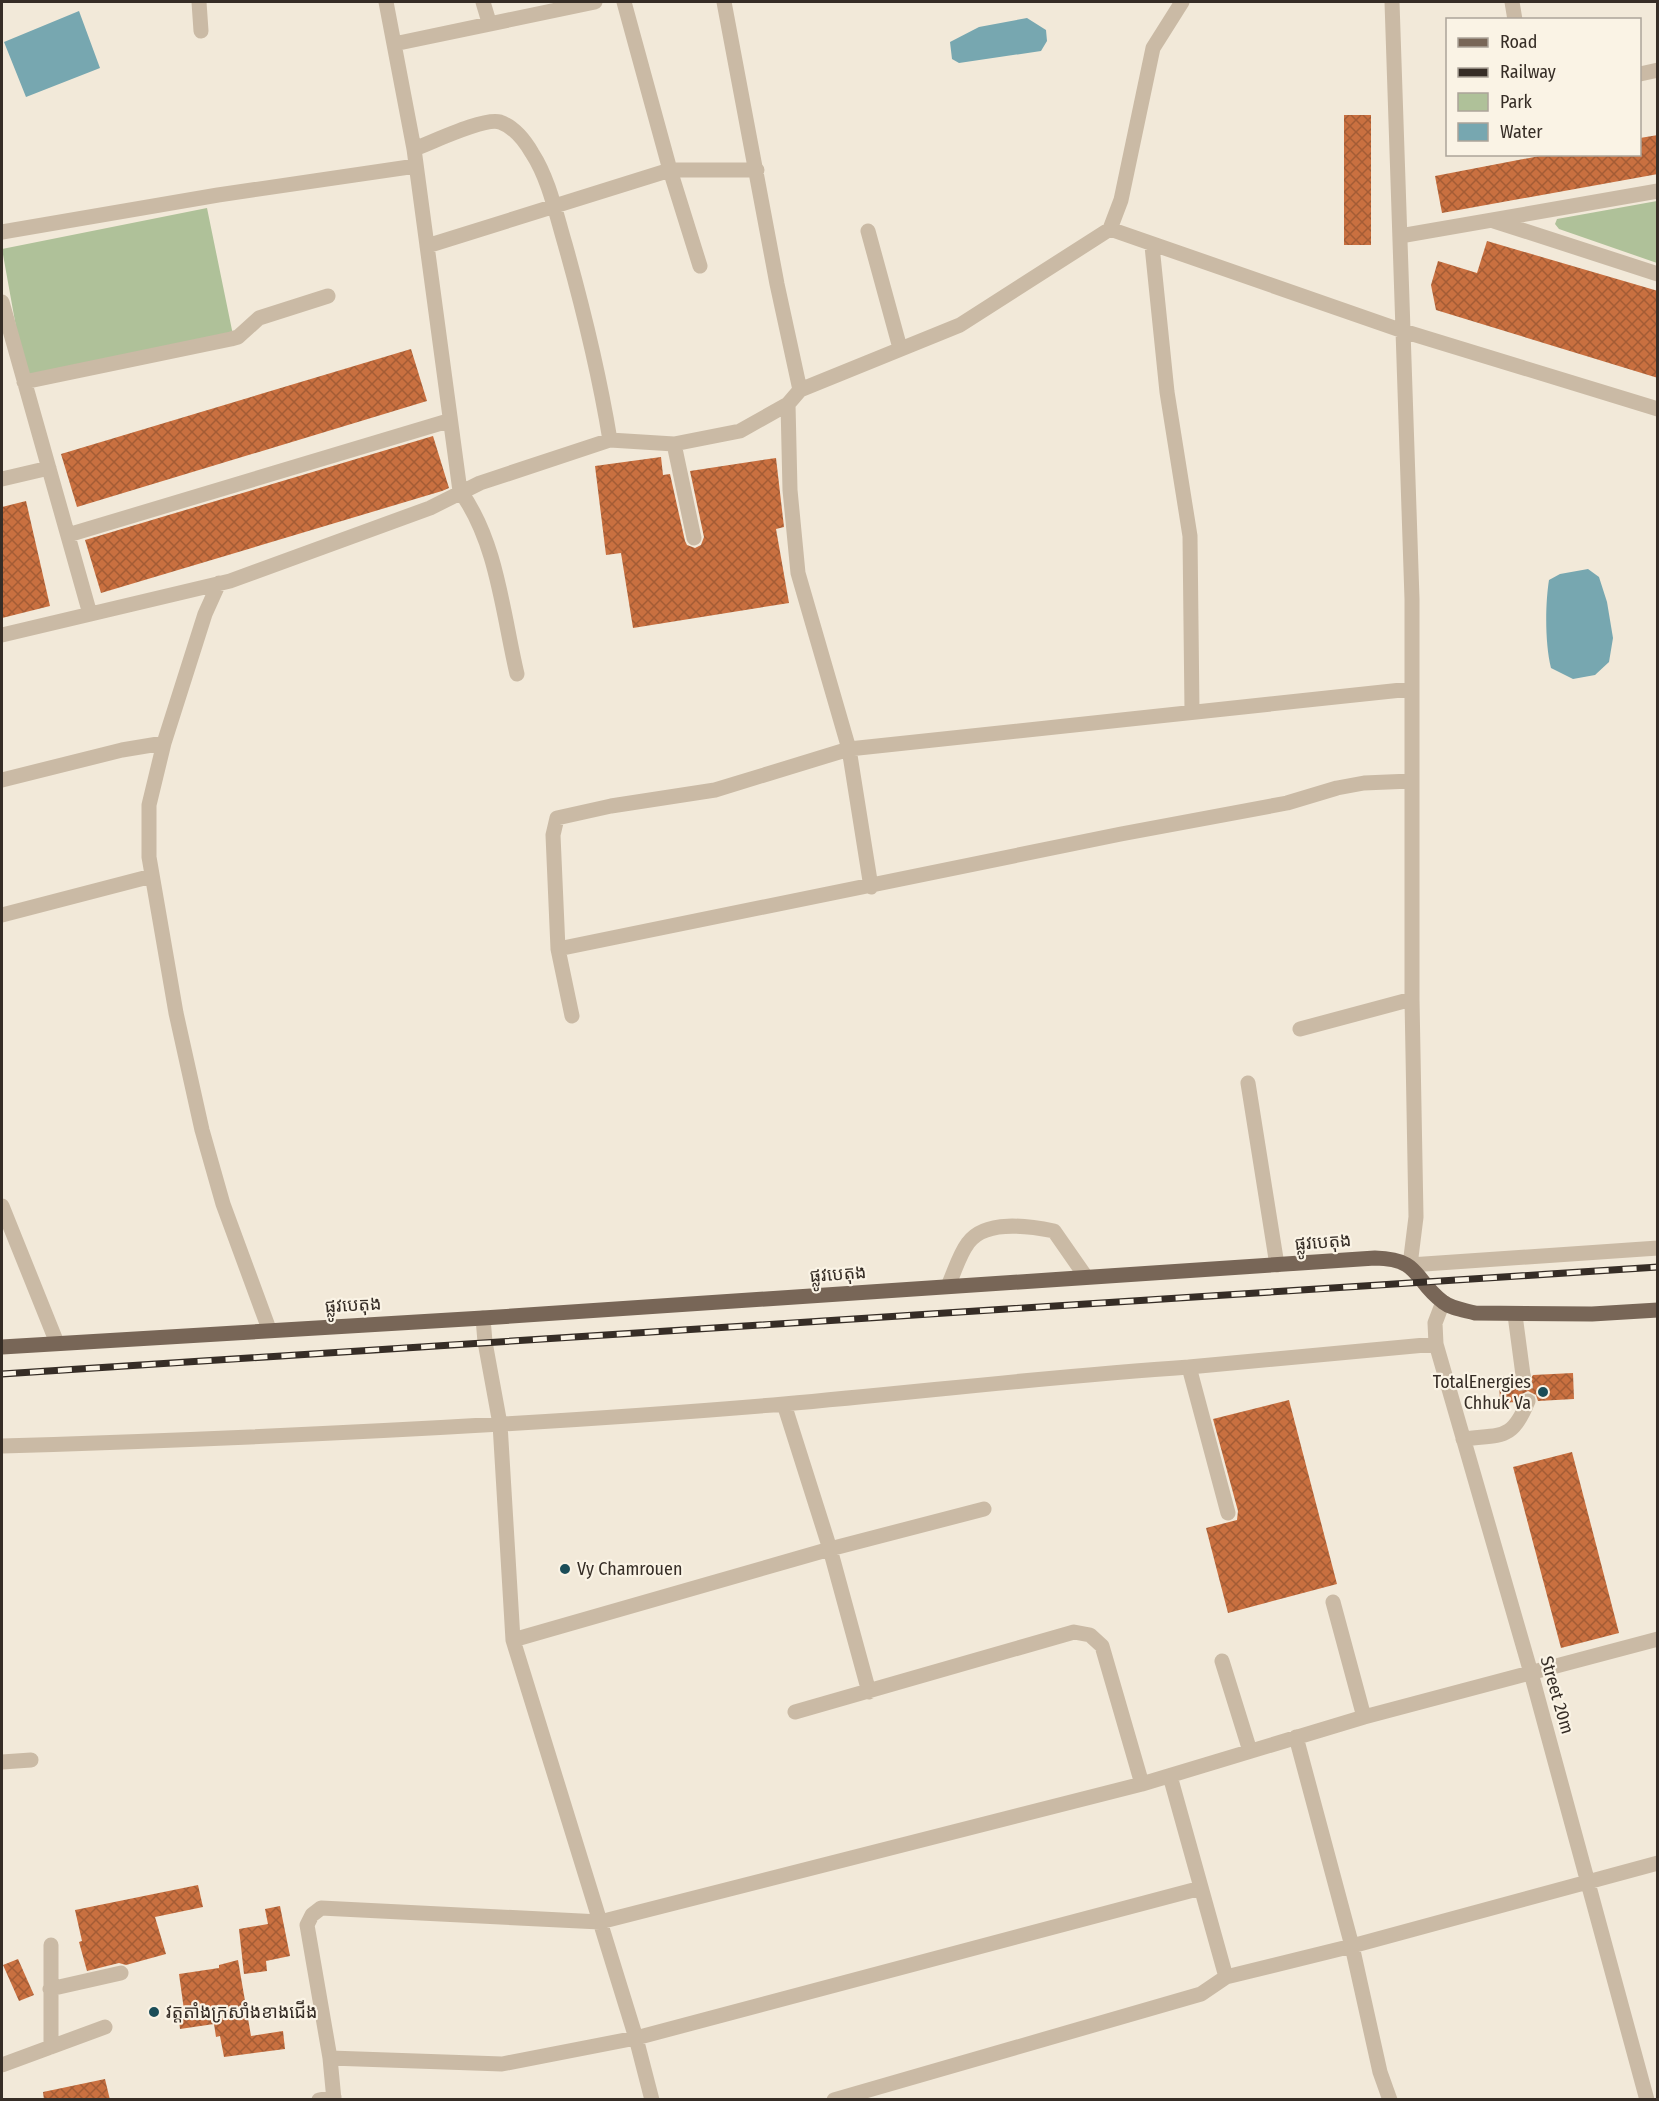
<svg xmlns="http://www.w3.org/2000/svg" width="1659" height="2101" viewBox="0 0 1659 2101" font-family="'Fira Sans Condensed','Noto Sans Khmer',sans-serif">
<style>
.park{fill:#afc199}
.water{fill:#77a7b0}
.building{fill:url(#building-cross-hatch)}
.lines{fill:none;stroke-linecap:round;stroke-linejoin:round}
.minor-tunnel{stroke:#ccc3b5;stroke-width:15;stroke-dasharray:15 8;stroke-linecap:butt}
.minor{stroke:#cabaa5;stroke-width:15}
.major{stroke:#786657;stroke-width:15}
.rail-casing{stroke:#362d26;stroke-width:7}
.rail{stroke:#faf3e5;stroke-width:4.5;stroke-dasharray:14;stroke-linecap:butt}
.poi-dot{fill:#1b4d58;stroke:#faf3e5;stroke-width:2}
.labels{text-anchor:middle;stroke-width:4.5;stroke-linejoin:round;paint-order:stroke}
.street-label{font-size:18px;fill:#362d26;stroke:#faf3e5}
.poi-label{font-size:18px;fill:#362d26;stroke:#faf3e5;text-anchor:start}
</style>
<defs>
<pattern id="building-cross-hatch" width="8" height="8" patternUnits="userSpaceOnUse" patternTransform="scale(1.5)"><rect width="8" height="8" fill="#c97040"/><path d="M0 0l8 8M0 8l8-8" fill="none" stroke="#a45c35"/></pattern>
</defs>
<rect width="100%" height="100%" fill="#f2e9d9"/>
<path class="park" d="M1657,201V263L1559,229L1555,224L1557,219Z
M207,208L233,335L25,377L2,249Z"/>
<path class="water" d="M79,11L100,68L26,97L4,42Z
M1027,18L1046,30L1047,41L1041,51L959,63L952,59L950,42L979,27Z
M1588,569L1599,577L1607,602L1613,638L1609,662L1595,675L1573,679L1551,668C1545,644 1545,605 1549,580L1560,574Z"/>
<path class="building" d="M1344,115H1371V245H1344Z
M1658,135V174L1442,213L1435,176L1550,154H1640V138Z
M1487,241L1658,291V378L1436,310L1431,285L1438,261L1477,273Z
M411,349L427,401L77,507L61,454Z
M433,436L449,488L442,491L101,593L85,540Z
M661,457L663,475L670,474L685,541L687,545L695,548L701,545L704,537L690,471L776,458L784,527L776,529L789,603L633,628L621,553L606,555L595,466Z
M26,501L50,606L2,618V507Z
M1573,1373L1574,1399L1538,1401L1536,1395L1528,1391L1522,1394L1517,1402L1500,1403L1499,1376H1513L1516,1381L1524,1385L1529,1382L1533,1375Z
M1289,1400L1337,1584L1228,1613L1206,1528L1237,1520L1238,1511L1213,1419Z
M1572,1452L1619,1633L1561,1648L1513,1467Z
M198,1885L203,1907L155,1917L166,1954L126,1965L119,1963L87,1971L79,1942L82,1941L75,1910Z
M280,1906L290,1956L266,1961L267,1971L244,1974L239,1929L268,1924L265,1909Z
M18,1959L34,1995L19,2001L3,1965Z
M238,1960L251,2036L283,2031L285,2049L224,2057L220,2036L216,2037L214,2024L180,2029L178,2011L184,2010L179,1974L219,1968V1965Z
M105,2079L110,2100H44L43,2092Z"/>
<g class="lines">
<path class="minor-tunnel" d="M1523,1375L1528,1401"/>
<path class="minor" d="M199,2L201,31
M386,2L414,149L460,491C497,541 503,615 517,674
M483,2L489,22
M624,2L670,170L700,266
M724,2L777,284L800,390
M1392,2L1412,599V999L1416,1217L1410,1265L1658,1248
M1512,2L1515,20
M394,44L595,2
M1640,74L1658,70
M414,149C431,143 484,117 500,122C514,127 525,141 532,153C549,179 556,214 565,244C583,308 599,373 610,440
M1494,221L1658,274
M1110,229L1403,331L1658,409
M868,231L900,348
M2,232L218,195L416,166
M1400,236L1658,191
M427,246L670,170H757
M1152,246L1167,392L1190,536L1192,711
M2,302L90,614
M24,382L231,339L238,337L259,318L328,296
M788,404L790,490L798,573L849,749L871,887
M674,444L694,538
M2,479L49,468
M68,535L448,421
M219,583L205,614L164,743L149,805V857L176,1013L202,1130L223,1204L269,1329
M2,635L230,581L430,508L480,483L610,440L674,444L740,431L788,404L800,390L960,325L1110,229L1121,200L1153,48L1182,2
M2,780L122,750L164,743
M2,915L152,876
M558,949L1121,834L1287,803L1337,788L1364,783L1411,781
M572,1016L558,949L553,835L557,818L611,806L715,790L849,749L1411,689
M1300,1029L1412,999
M1248,1083L1277,1265
M2,1206L57,1343
M948,1286C954,1273 959,1255 968,1243C985,1219 1029,1226 1054,1231L1086,1277
M1443,1302L1435,1323L1436,1344L1531,1673L1647,2100
M1515,1315L1523,1375
M483,1318L485,1342L500,1424L513,1640L636,2038L652,2100
M784,1404L830,1549L869,1692
M1463,1439C1502,1434 1512,1441 1528,1401
M2,1446C262,1438 524,1426 784,1404C920,1392 1054,1376 1189,1367
M1228,1513L1189,1367L1436,1344
M1333,1602L1364,1717
M513,1640L830,1549L984,1509
M1222,1661L1250,1751
M795,1712L1074,1632L1090,1635L1102,1646L1142,1784
M1296,1737L1352,1946L1380,2072L1390,2100
M2,1762L31,1760
M1170,1776L1226,1977
M1201,1888L636,2038L502,2064L330,2058L307,1925L312,1915L321,1908L600,1922L1142,1784L1364,1717L1658,1639
M51,1945V2047
M50,1989L121,1973
M330,2058L334,2100
M2,2065L105,2027
M319,2100L334,2097
M834,2100L1201,1994L1226,1977L1352,1946L1658,1863"/>
<path class="major" d="M2,1347L483,1318L1375,1258C1422,1259 1413,1280 1443,1302C1452,1309 1464,1310 1475,1313L1592,1314L1658,1310"/>
<defs>
<path id="rail" d="M2,1374L1658,1267"/>
</defs>
<use href="#rail" class="rail-casing"/>
<use href="#rail" class="rail"/>
</g>
<g class="poi-dot">
<circle cx="1543" cy="1392" r="6"/>
<circle cx="565" cy="1569" r="6"/>
<circle cx="154" cy="2012" r="6"/>
</g>
<g class="labels">
<g class="street-label">
<text transform="translate(1323 1242) rotate(-4)" y="6">ផ្លូវបេតុង</text>
<text transform="translate(838 1274) rotate(-4)" y="6">ផ្លូវបេតុង</text>
<text transform="translate(353 1305) rotate(-3)" y="6">ផ្លូវបេតុង</text>
<text transform="translate(1557 1695) rotate(74)" y="6">Street 20m</text>
</g>
<g class="poi-label">
<text x="1531" y="1388" text-anchor="end">TotalEnergies<tspan x="1531" dy="21">Chhuk Va</tspan></text>
<text x="577" y="1575">Vy Chamrouen</text>
<text x="166" y="2018">វត្តតាំងក្រសាំងខាងជើង</text>
</g>
</g>
<rect width="1659" height="2101" fill="none" stroke="#362d26" stroke-width="6"/>
<rect x="1446" y="18" width="195" height="138" fill="#faf3e5" stroke="#aca499" stroke-width="1.5"/>
<rect x="1458" y="38" width="30" height="9" fill="#786657" stroke="#aca499" stroke-width="1.5"/>
<text x="1500" y="48" font-size="18" fill="#362d26">Road</text>
<rect x="1458" y="68" width="30" height="9" fill="#362d26" stroke="#aca499" stroke-width="1.5"/>
<text x="1500" y="78" font-size="18" fill="#362d26">Railway</text>
<rect x="1458" y="93" width="30" height="18" fill="#afc199" stroke="#aca499" stroke-width="1.5"/>
<text x="1500" y="108" font-size="18" fill="#362d26">Park</text>
<rect x="1458" y="123" width="30" height="18" fill="#77a7b0" stroke="#aca499" stroke-width="1.5"/>
<text x="1500" y="138" font-size="18" fill="#362d26">Water</text>
</svg>
